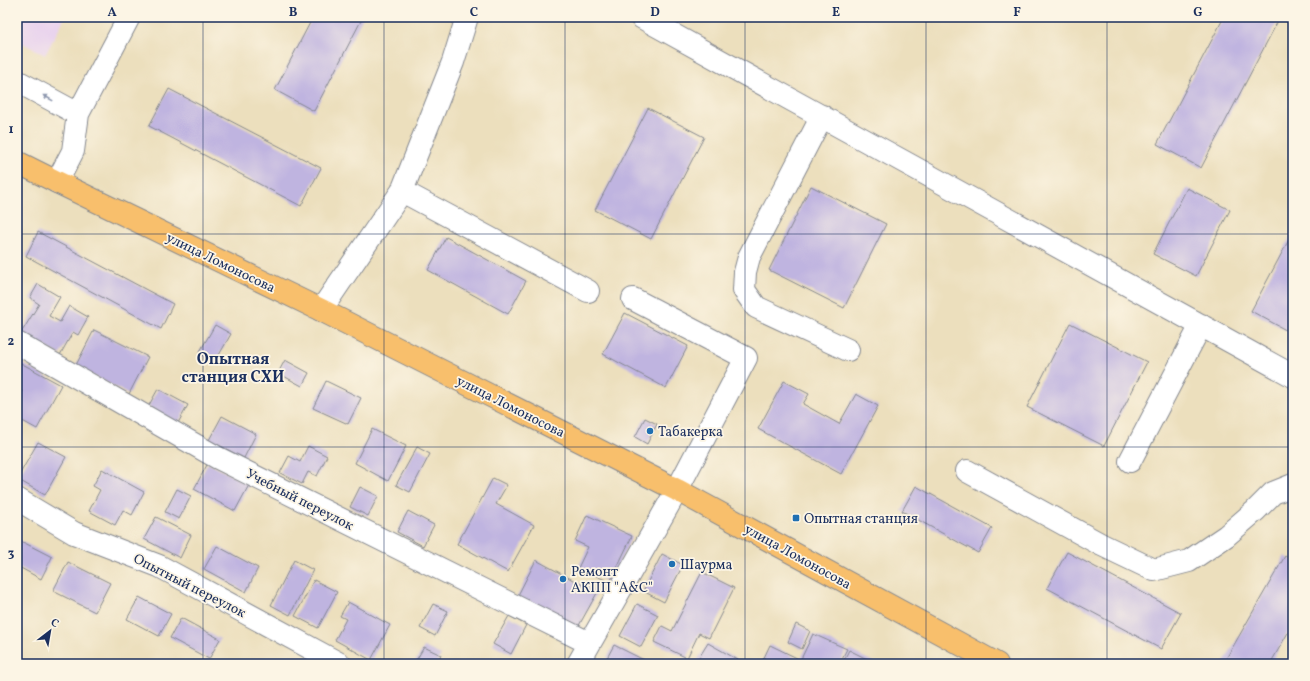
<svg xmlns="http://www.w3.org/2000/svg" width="1310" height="681" viewBox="0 0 1310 681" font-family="Vollkorn,serif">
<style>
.built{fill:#e8d2ee}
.building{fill:#bfb4e0}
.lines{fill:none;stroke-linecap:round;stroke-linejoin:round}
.minor-casing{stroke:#84878e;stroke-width:24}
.major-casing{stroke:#84878e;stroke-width:24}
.minor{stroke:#fff;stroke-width:22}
.major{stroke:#f8bf6c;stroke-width:22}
.oneway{fill:#8d97ae}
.grid{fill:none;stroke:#1b2f5e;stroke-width:1;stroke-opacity:0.55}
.poi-dot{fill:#1f6fb2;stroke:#fcf5e5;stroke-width:1.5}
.labels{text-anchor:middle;stroke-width:3.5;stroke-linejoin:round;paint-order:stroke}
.street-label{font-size:14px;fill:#1b2f5e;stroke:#fcf5e5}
.poi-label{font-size:14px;fill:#1b2f5e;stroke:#fcf5e5;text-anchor:start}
.quarter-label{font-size:16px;font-weight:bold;fill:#1b2f5e;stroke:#fcf5e5}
.neatline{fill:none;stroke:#1b2f5e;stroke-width:1.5}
.grid-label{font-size:13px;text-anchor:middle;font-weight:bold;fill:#1b2f5e}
</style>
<rect width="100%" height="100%" fill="#fcf5e5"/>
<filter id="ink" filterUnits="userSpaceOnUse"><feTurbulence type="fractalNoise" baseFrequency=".025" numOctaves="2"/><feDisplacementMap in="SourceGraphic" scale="8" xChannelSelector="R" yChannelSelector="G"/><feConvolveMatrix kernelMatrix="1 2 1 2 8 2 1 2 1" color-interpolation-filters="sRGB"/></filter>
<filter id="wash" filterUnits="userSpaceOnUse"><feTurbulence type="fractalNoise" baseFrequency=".012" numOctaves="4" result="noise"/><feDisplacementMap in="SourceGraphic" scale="16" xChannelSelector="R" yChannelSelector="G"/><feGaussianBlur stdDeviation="0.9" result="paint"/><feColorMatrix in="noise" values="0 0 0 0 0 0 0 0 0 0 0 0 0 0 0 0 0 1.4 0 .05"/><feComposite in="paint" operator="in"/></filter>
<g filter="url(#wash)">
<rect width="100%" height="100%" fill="#ecdfbd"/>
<path class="built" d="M17,17H65L45,55L17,40Z"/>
<g id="blocks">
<path class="building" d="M313,17H363L314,111L275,90Z
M1224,17H1280L1201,168L1157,144Z
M169,89L321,168L301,206L149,126Z
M648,108L704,137L651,239L595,210Z
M811,186L886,224L844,308L769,270Z
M1187,188L1230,210L1196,276L1153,254Z
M38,232L173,304L161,329L26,256Z
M1293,232V334L1251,311Z
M446,237L526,281L508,314L428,270Z
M38,284L60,297L49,316L60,322L69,306L88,317L78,335L73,332L60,355L21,333L39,304L30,298Z
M625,313L688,346L666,388L603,354Z
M1070,323L1147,362L1104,446L1027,407Z
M215,325L231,334L215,362L199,353Z
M94,330L148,357L129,394L75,367Z
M285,360L309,373L302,386L278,373Z
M17,361L61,385L37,429L17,418V399L22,391L17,388Z
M326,381L361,398L348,424L313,408Z
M784,381L809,394L803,404L839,424L856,394L878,406L841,474L758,429Z
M158,389L188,405L178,423L148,407Z
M222,416L256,434L244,458L209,440Z
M645,418L657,424L647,444L635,437Z
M372,429L406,446L388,481L355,463Z
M38,442L66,457L45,495L17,479Z
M308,446L327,456L317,476L308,472L302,484L280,473L289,456L300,462Z
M417,447L430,454L410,492L396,485Z
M208,463L249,485L235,511L194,489Z
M102,469L144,492L132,515L123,510L115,525L89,511L100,490L93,486Z
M493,478L507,485L496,504L534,525L508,572L457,544Z
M916,486L992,528L978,553L902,511Z
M360,487L378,496L368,516L350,507Z
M177,489L191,496L179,519L165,512Z
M408,511L434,525L423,546L397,532Z
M587,515L632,536L610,582L578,568L588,547L575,541Z
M156,517L191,535L180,558L144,539Z
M17,539L52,557L41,579L17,566Z
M217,546L258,568L246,592L204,569Z
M1067,552L1181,613L1161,649L1047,588Z
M662,554L683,565L664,602L643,591Z
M1285,556L1293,561V624L1270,664H1223Z
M294,560L313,570L290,615L271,605Z
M536,560L597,593L577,629L517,597Z
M68,562L110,583L95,612L53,591Z
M702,572L734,588L709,638L699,633L687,658L654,642L662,626L672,631Z
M314,580L337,592L318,628L295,616Z
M139,597L171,614L159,636L127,619Z
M348,602L390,625L371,660L335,640L346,619L340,616Z
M433,604L448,611L435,636L420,628Z
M637,604L658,615L641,647L620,636Z
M509,616L526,625L511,654L493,644Z
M181,618L220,639L209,659L170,638Z
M796,624L810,631L802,649L788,642Z
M813,634L847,649L839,664H811L801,659Z
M708,643L740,661L738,664H695Z
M614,645L652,664H619L607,658Z
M770,645L799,659L797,664H761Z
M424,647L441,655L436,664H414Z
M849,650L877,664H842Z"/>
</g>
</g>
<g filter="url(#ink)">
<use href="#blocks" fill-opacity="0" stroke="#84878e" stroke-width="1"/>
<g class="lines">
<defs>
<path id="minor" d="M641,17L1293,376
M17,81L78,114
M822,116L749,257L745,272L744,290L756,307L848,350
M57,182L73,151L78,114L129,17
M402,191L588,291
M321,310L402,191L453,62L467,17
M17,343L218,458L589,643
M1130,461L1201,325
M967,471L1102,545L1154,570L1189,561L1226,536L1255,511L1273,493L1293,485
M17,499L74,533L159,566L340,664
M578,664L677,490L746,358L633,299"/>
<path id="major" d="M17,162L57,182L321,310L677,490L997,664"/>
</defs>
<use href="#minor" class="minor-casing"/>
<use href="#major" class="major-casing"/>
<use href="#minor" class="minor"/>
<use href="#major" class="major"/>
</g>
<defs><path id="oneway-solid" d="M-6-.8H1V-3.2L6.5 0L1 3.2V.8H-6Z"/></defs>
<use class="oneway" href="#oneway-solid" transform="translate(48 98) rotate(-151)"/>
</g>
<path class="grid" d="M203,17V664M384,17V664M565,17V664M745,17V664M926,17V664M1107,17V664M17,234H1293M17,447H1293"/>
<g class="poi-dot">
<circle cx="650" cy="431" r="4"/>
<rect x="792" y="514" width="8" height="8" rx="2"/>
<circle cx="672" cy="564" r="4"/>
<circle cx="563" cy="579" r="4"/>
</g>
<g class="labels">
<g class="street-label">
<text transform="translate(221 262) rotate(26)" y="5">улица Ломоносова</text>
<text transform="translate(511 406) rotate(27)" y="5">улица Ломоносова</text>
<text transform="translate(300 499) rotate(27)" y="5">Учебный переулок</text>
<text transform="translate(798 556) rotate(29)" y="5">улица Ломоносова</text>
<text transform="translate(190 585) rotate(27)" y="5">Опытный переулок</text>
</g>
<g class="poi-label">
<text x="658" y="436">Табакерка</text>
<text x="804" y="523">Опытная станция</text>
<text x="680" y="569">Шаурма</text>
<text x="571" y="576">Ремонт<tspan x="571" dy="16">АКПП "A&amp;C"</tspan></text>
</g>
<g class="quarter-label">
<text x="233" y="364">Опытная<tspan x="233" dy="18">станция СХИ</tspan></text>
</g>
</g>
<rect width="1310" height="681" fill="none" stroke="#fcf5e5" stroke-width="44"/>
<g transform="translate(50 631) rotate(31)" stroke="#fcf5e5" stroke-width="3" paint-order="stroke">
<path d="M0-3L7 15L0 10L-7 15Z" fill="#1b2f5e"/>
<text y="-6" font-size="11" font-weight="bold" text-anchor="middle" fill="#1b2f5e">С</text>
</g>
<rect x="22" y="22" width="1266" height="637" class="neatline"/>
<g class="grid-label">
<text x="112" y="16">A</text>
<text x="293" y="16">B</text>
<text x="474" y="16">C</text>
<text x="655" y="16">D</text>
<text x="836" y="16">E</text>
<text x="1017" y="16">F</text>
<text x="1198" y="16">G</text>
<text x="11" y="133">1</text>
<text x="11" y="345">2</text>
<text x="11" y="557">3</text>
</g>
</svg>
